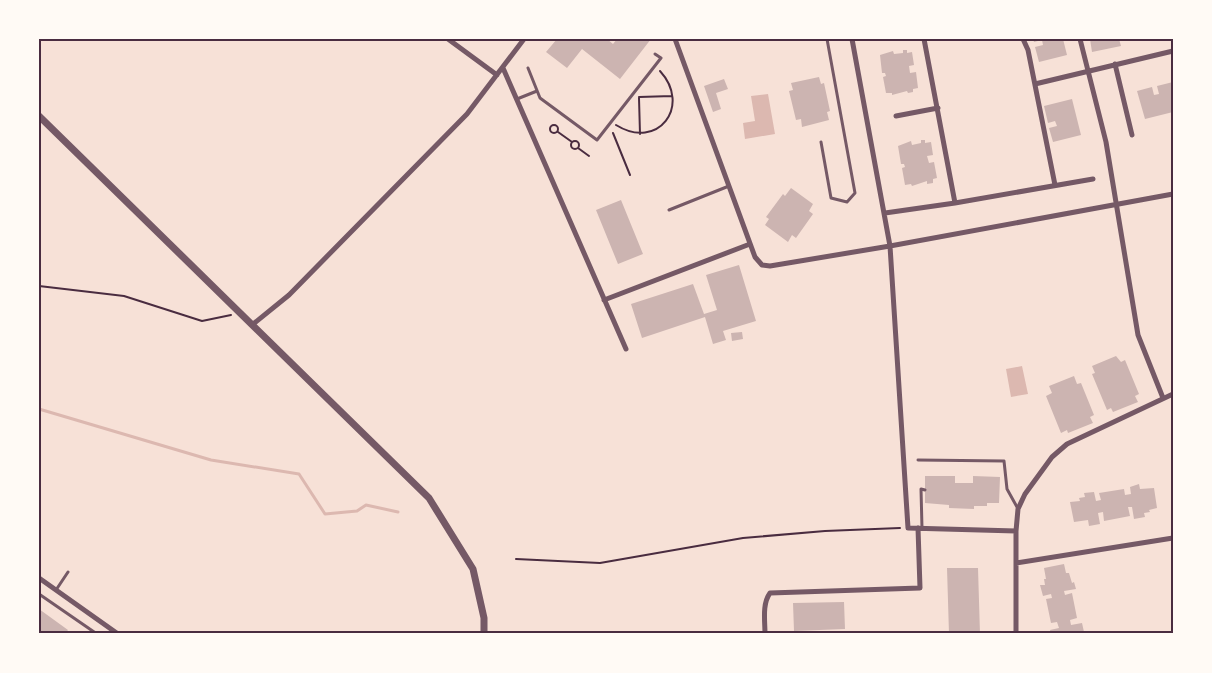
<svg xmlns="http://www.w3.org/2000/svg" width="1212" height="673" viewBox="0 0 1212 673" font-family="Commissioner,sans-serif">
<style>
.water{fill:#dcb8b0}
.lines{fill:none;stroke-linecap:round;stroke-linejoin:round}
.stream{stroke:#dcb8b0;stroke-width:3}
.building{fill:#ccb4b1}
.path{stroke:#4a2c40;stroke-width:2}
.service{stroke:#755966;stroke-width:3}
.minor{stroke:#755966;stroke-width:5}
.tertiary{stroke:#755966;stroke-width:7}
.neatline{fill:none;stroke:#4a2c40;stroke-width:2}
</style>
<rect width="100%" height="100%" fill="#f7e1d7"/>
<path class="water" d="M768,94L775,134L745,139L743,123L755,121L751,96Z
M1022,366L1028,394L1011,397L1006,369Z"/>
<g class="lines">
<path class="stream" d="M39,409L211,460L299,474L325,514L357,511L366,505L398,512"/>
</g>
<path class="building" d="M557,39H607L613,44L617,39H651L620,79L582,49L567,68L546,52Z
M1033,39H1063L1067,55L1039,62L1035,47L1043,45L1042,40L1034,42Z
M1090,39H1119L1121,46L1092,52Z
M903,50H907V53L912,52L914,65L909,66L910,73L916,72L918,88L913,89V92L908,93L907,91L892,95V93H886L883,77L886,76L885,73H882L880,55L893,51L894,54L903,53Z
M819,77L821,84L824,83L830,111L827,112L829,120L802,127L801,119L796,120L789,91L793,90L791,83Z
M724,79L728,89L716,93L721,109L713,112L704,86Z
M1173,82V112L1145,119L1137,91L1152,87L1154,95L1159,94L1157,86Z
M1072,99L1081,135L1053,142L1049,128L1057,126L1055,121L1048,123L1044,106Z
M921,140H925V143L931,142L933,155L927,156L929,163L934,162L937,178L933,179V183L927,184V181L912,186L911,184L905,185L902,168L905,167L904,164H901L898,146L911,141L912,145L921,143Z
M791,188L813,204L809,211L813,214L796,238L792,235L788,242L765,225L769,219L766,217L783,194L785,196Z
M621,200L643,254L618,264L596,210Z
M739,265L756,321L723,331L726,340L713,344L705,317L642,338L631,304L693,284L704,314L717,310L706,275Z
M742,332L743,339L732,341L731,333Z
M1116,356L1121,362L1125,360L1139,394L1135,396L1138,402L1113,412L1111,408L1107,410L1092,374L1095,373L1092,366Z
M1074,376L1077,384L1081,383L1094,415L1090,417L1093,423L1068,433L1067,430L1061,433L1046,396L1052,393L1049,386Z
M925,476H955V483H973V476L1000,477L999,503H987V506H974V509L949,508V505L925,503Z
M1139,484L1140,489L1154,488L1157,508L1149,510L1150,512L1144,513L1145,517L1134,519L1132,507H1128L1130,516L1104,521L1103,512L1098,513L1100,524L1089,526L1088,520L1074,522L1070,502L1080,501L1079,498L1085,497L1084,493L1094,492L1096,501L1101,500L1099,493L1124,489L1125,495L1131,494L1130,487Z
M1064,564L1066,573H1069L1072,583L1074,582L1076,589L1064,591L1065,595L1072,593L1077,618L1070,620L1071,625L1082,623L1084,632L1081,634H1051L1050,630L1059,628L1057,622L1051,623L1046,599L1052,598L1051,594L1043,596L1040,585H1045L1044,579H1046L1044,568Z
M947,568H978L980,634H949Z
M844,602L845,629L794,631L793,603Z
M39,609L68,630L65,634H39Z"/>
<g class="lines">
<path class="path" d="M639,97L672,96
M639,98L640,134
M550 129a4 4 0 1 1 8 0a4 4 0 1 1-8 0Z
M616,125C658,151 692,106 660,71
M558,132L572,142
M613,133L630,175
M571 145a4 4 0 1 1 8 0a4 4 0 1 1-8 0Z
M578,148L589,156
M39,286L124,296L202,321L231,315
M516,559L600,563L743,538L825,531L900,528"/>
<path class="service" d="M528,68L540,98L597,140L661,58L655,54
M517,99L537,91
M821,142L831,198L847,202L855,193L827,39
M669,210L729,186
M918,460L1004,461L1007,489L1017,507
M922,528L921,489L925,490
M56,590L68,572
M39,594L97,634"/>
<path class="minor" d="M448,39L497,75
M675,39L755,257L762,265L770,266L890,246L1173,194
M852,39L890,246L908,528L1016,531
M924,39L955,203
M1023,39L1028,50L1055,185
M1080,39L1106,142L1138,335L1163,398
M1115,64L1132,135
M503,68L626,349
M1035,84L1173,51
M896,116L938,108
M885,213L955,203L1093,179
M604,300L750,244
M252,325L289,295L467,114L524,39
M1016,563L1173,538
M39,578L118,634
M765,634C765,621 762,604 770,593L920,588L918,528
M1016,634V531L1018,509L1025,494L1052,457L1067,444L1173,394"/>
<path class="tertiary" d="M39,116L429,498L473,569L484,618V634"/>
</g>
<rect width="1212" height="673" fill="none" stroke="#fffaf5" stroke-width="81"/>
<rect x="40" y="40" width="1132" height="592" class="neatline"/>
</svg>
